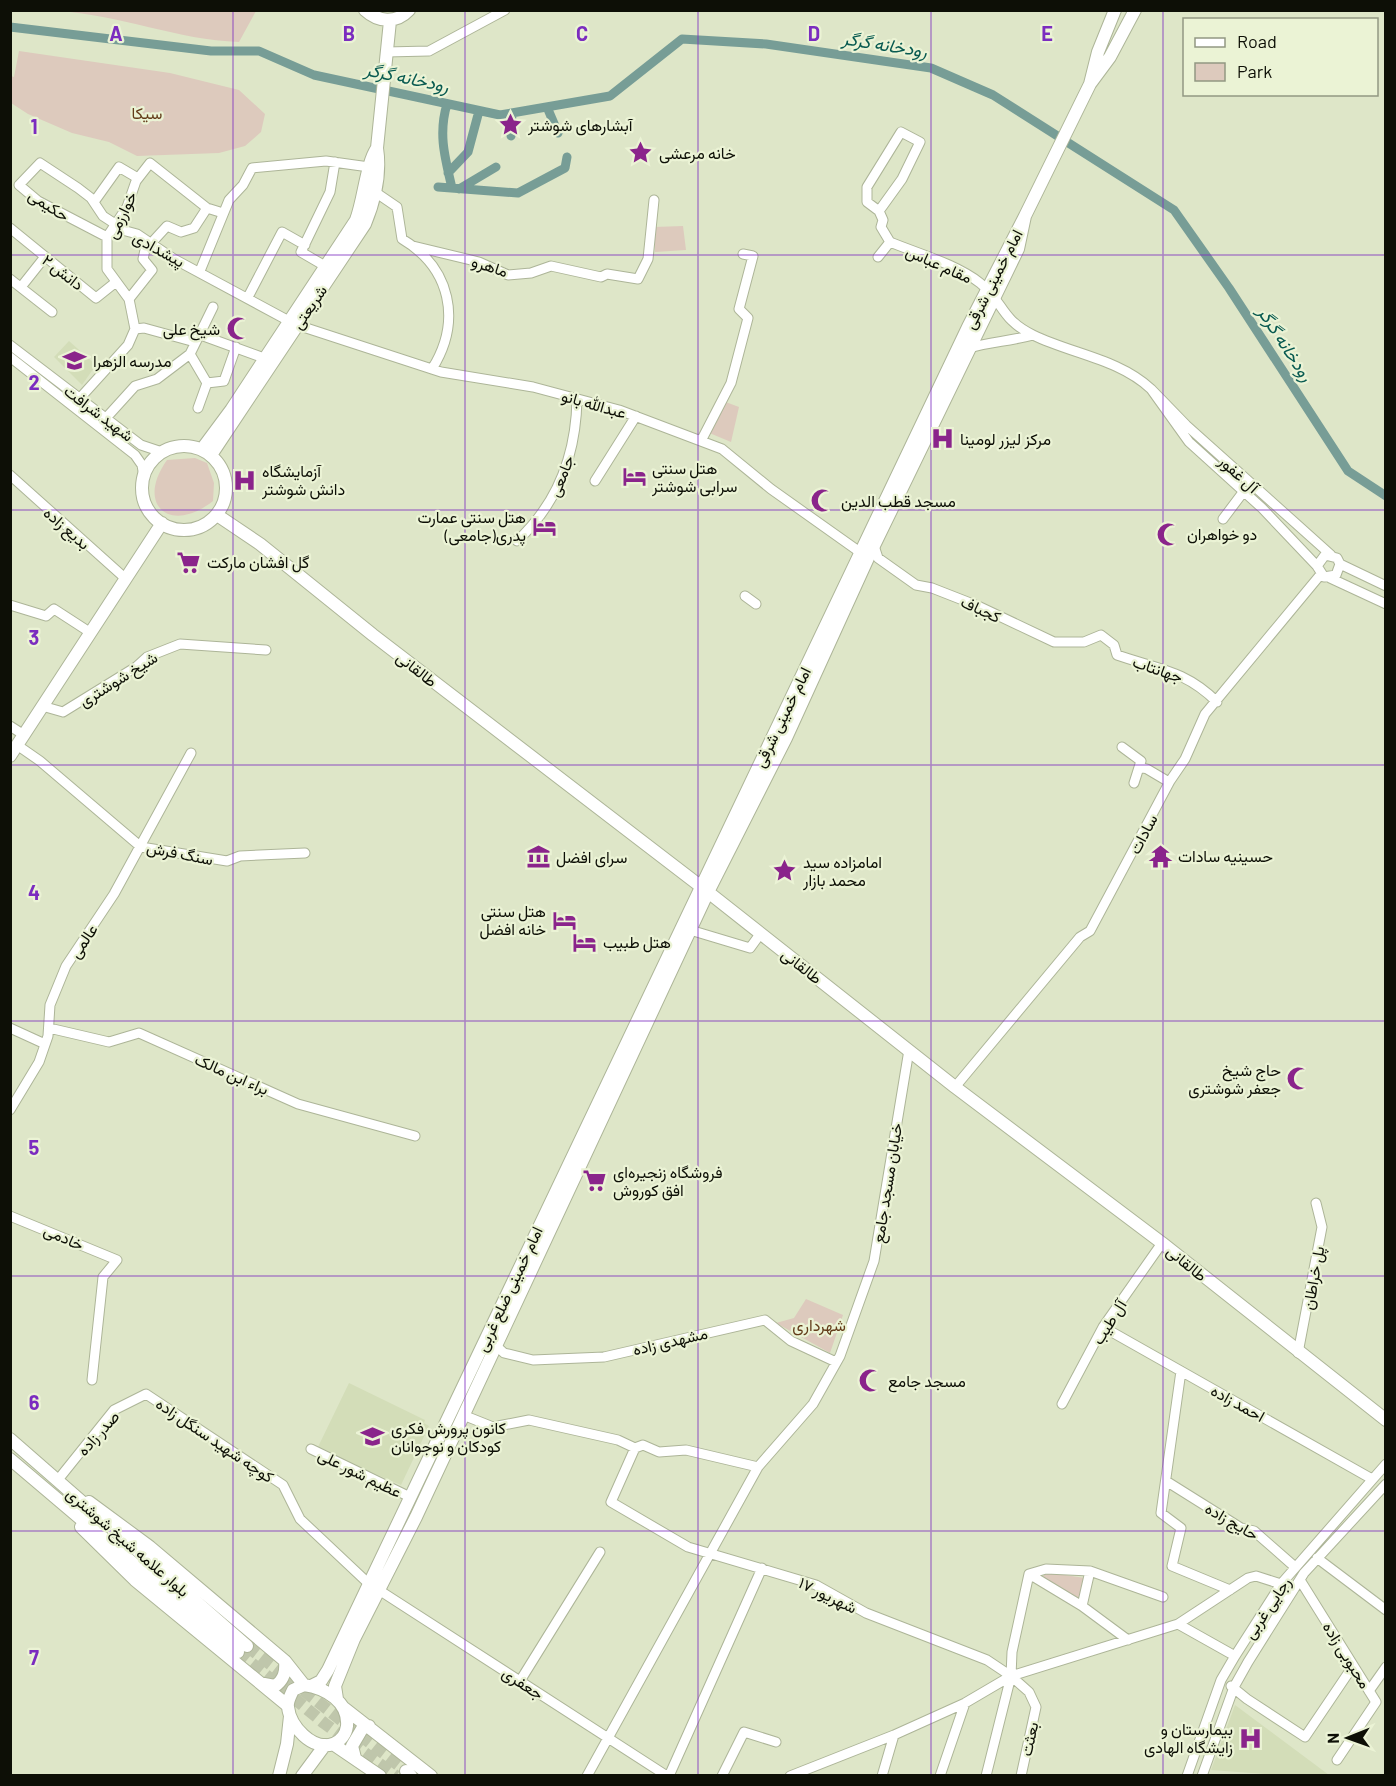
<svg xmlns="http://www.w3.org/2000/svg" width="1396" height="1786" viewBox="0 0 1396 1786" font-family="Barlow,Vazirmatn,sans-serif">
<style>
.built{fill:#d3ddb8}
.green{fill:#ddcabd}
.lines{fill:none;stroke-linecap:round;stroke-linejoin:round}
.canal{stroke:#779d96;stroke-width:9}
.major-tunnel{stroke:#bfc6ab;stroke-width:12;stroke-dasharray:12 6;stroke-linecap:butt}
.minor-casing{stroke:#adb598;stroke-width:11}
.major-casing{stroke:#adb598;stroke-width:14}
.minor{stroke:#fff;stroke-width:9}
.major{stroke:#fff;stroke-width:12}
.grid{fill:none;stroke:#7b2cbf;stroke-width:1.5;stroke-opacity:0.55}
.labels{text-anchor:middle;stroke-width:4.5;stroke-linejoin:round;paint-order:stroke}
.park-label{font-size:16px;fill:#633c1a;stroke:#ebf3d5}
.poi-label{font-size:16px;fill:#0d0f06;stroke:#ebf3d5;text-anchor:start}
.street-label{font-size:16px;fill:#0d0f06;stroke:#ebf3d5}
.water-label{font-size:18px;font-style:italic;fill:#085a50;stroke:#ebf3d5}
.grid-label{font-size:20px;text-anchor:middle;font-weight:bold;fill:#7b2cbf;stroke:#ebf3d5;stroke-width:4.5;stroke-linejoin:round;paint-order:stroke}
</style>
<rect width="100%" height="100%" fill="#dee6c8"/>
<path class="built" d="M69,341L96,365L82,385L54,357Z
M349,1383L425,1420L424,1423L429,1426L401,1485L317,1449Z
M1235,1705L1329,1775H1278L1211,1770Z"/>
<path class="green" d="M59,11L256,10V11L239,42C178,40 120,15 59,11Z
M19,51L170,73L239,90L265,114L261,132L245,146L219,153L137,156L109,142L72,133L28,114L11,103V76L14,77Z
M683,226L686,250L655,252L654,227Z
M723,401L739,407L731,442L707,432Z
M195,458L207,463L214,483L213,501C170,535 135,505 167,460Z
M806,1299L843,1315L830,1353L776,1323L794,1318Z
M1051,1573L1085,1578L1079,1598L1043,1579L1044,1575Z"/>
<g class="lines">
<path class="canal" d="M10,27L211,51H259L314,75L500,115L610,96L682,39L766,44L931,68L993,95L1174,210L1229,288L1348,471L1386,496
M447,104C438,134 445,158 452,188
M547,107L558,133
M511,136L512,113
M448,173L468,152L479,111
M438,187L518,193L565,168L567,157
M459,189L496,167"/>
<path class="major-tunnel" d="M247,1646L406,1771
M238,1652L324,1723L396,1776"/>
<defs>
<path id="minor" d="M386,52L429,51L505,10
M375,192L397,207L402,239C451,268 462,321 432,369
M94,202L119,167L136,177V181
M879,211L867,202V187L901,132L920,142L902,179L879,211L883,220L881,227L890,242
M10,228L96,298L116,282
M107,237L38,201L19,185L40,163L78,188L91,198L103,216L126,231L137,234L174,259L289,321
M890,242C919,254 956,264 980,283C1004,302 1000,319 1033,335C1011,341 990,342 969,348
M413,246L479,262L508,275L531,273L551,266L601,277L607,274L638,279L648,259L654,200
M878,257L890,242
M325,266L301,252L330,192L335,162
M200,271L229,200L243,185L252,168L326,161L369,167
M10,279L52,312
M21,287L44,258
M248,297L282,232L305,245
M129,299L152,270L143,259L145,250L167,226L181,232L194,228L207,208L223,213
M297,325L441,372L533,387L619,410L722,449L771,489L864,555
M135,329L144,328L195,342
M198,334L264,358
M1033,335C1072,354 1119,359 1151,389
M10,345L141,445L162,452
M190,354L207,383L198,408
M10,357L135,455L142,465L144,477
M207,383L224,381L236,347
M80,398L128,345L135,329L129,299L107,269V237L127,207L136,181L150,163L207,208
M106,418L135,386L157,379L190,354L213,307
M701,441L731,383L748,318L739,309L753,256L743,254
M10,475L126,579
M595,481L636,416
M1223,519L1244,491
M517,541C558,503 576,455 577,399
M874,546L878,558L916,585L932,588L978,606L1054,642H1084L1101,635L1114,645L1117,655C1157,669 1185,670 1217,702
M1340,564L1386,586
M1317,566L1325,555L1337,558L1340,564L1336,575L1324,577L1317,566L1262,508L1189,442L1151,389L1186,425L1331,555
M1330,578L1386,604
M745,596L756,604
M10,605L46,616L54,609L91,633
M42,706L63,712L136,667L147,657L180,644L266,650
M10,726L24,735
M17,745L40,761L141,847L227,861L240,856L305,853
M1122,747L1141,761L1134,783
M1139,767L1147,769L1169,782
M690,930L750,948L758,937
M10,1028L45,1044
M49,1028L109,1042L139,1033L298,1104L415,1136
M955,1087L1080,937L1090,931L1170,781L1185,759L1205,714L1321,574
M10,1110L39,1062L48,1036L50,1005L66,966L114,894L191,753
M10,1216L117,1260L103,1277L92,1380
M1103,1327L1372,1479
M492,1342L504,1353L533,1360L604,1357L765,1320L791,1341L836,1362
M1298,1353L1322,1227L1316,1203
M1181,1371L1161,1513L1181,1528L1172,1566L1230,1590
M1062,1404L1103,1327L1162,1243
M463,1415L493,1427L529,1420L618,1440L635,1448L611,1502L688,1547L816,1585L866,1613L987,1660L1011,1676L1029,1692L1036,1707L1021,1776
M635,1448L643,1445L659,1452L686,1450L758,1467
M311,1449L410,1497
M57,1481L114,1410L146,1394L283,1485L300,1519L368,1583L667,1776
M1166,1481L1241,1528L1254,1531L1295,1567
M1317,1558L1386,1610
M1090,1571L1046,1569L1029,1574L1082,1606L1090,1571L1163,1597
M1300,1580L1376,1702L1337,1760
M1082,1606L1128,1640
M1178,1624L1235,1656
M520,1681L600,1552
M1231,1686L1247,1699L1305,1737L1353,1666
M1369,1691L1386,1667
M587,1776L758,1467L813,1404L840,1356L874,1261L909,1050
M669,1776L762,1568
M722,1776L744,1732L776,1742
M790,1776L894,1735L965,1703L1011,1676L1178,1624L1248,1578L1256,1576L1281,1584
M882,1776L894,1735
M940,1776L965,1703
M986,1776L1011,1676L1012,1652L1029,1574
M1187,1776L1221,1680L1235,1656L1281,1584L1386,1464
M1202,1776L1234,1687L1248,1662L1304,1573L1386,1484"/>
<path id="major" d="M365,10C378,22 396,24 409,10
M1115,10L1098,52L1090,84L1110,57L1135,10
M1025,216L1090,84
M142 488a42 42 0 1 1 84 0a42 42 0 1 1-84 0Z
M202,449L231,410L356,220C364,199 366,164 377,148
M211,455L365,224C375,200 381,174 377,148L390,21
M217,515L260,544L373,635L708,892L955,1087L1162,1243L1386,1420
M10,756L162,523
M10,1439L247,1646
M10,1459L238,1652
M89,1502L150,1547L285,1661L304,1685
M81,1527L135,1580L287,1705
M264,1684L275,1686C284,1680 286,1672 285,1661
M304,1685C326,1688 349,1702 347,1726C346,1734 341,1741 333,1744C312,1751 290,1726 288,1707C287,1701 291,1695 293,1690Z
M311,1686L321,1681L328,1670L968,327L1025,216L1018,249L868,558L786,738L708,892L416,1517L354,1639L335,1686L337,1699
M344,1708L431,1776
M333,1744L380,1776
M355,1758L352,1746L362,1729L369,1726
M406,1771L411,1776
M279,1776L287,1744L290,1716
M302,1776L325,1745"/>
</defs>
<use href="#minor" class="minor-casing"/>
<use href="#major" class="major-casing"/>
<use href="#minor" class="minor"/>
<use href="#major" class="major"/>
</g>
<path class="grid" d="M233,10V1776M465,10V1776M698,10V1776M931,10V1776M1163,10V1776M10,255H1386M10,510H1386M10,765H1386M10,1021H1386M10,1276H1386M10,1531H1386"/>
<defs>
<symbol id="sight-bare" viewBox="-9 -9 18 18"><path d="M0-6L1.8-2.2L6-1.7L2.9 1.2L3.7 5.4L0 3.3L-3.7 5.4L-2.9 1.2L-6-1.7L-1.8-2.2Z" fill="#8a248b" stroke="#ebf3d5" stroke-width="2.5" paint-order="stroke"/></symbol>
<symbol id="mosque-bare" viewBox="-9 -9 18 18"><path d="M3.5-4.9A6 6 0 1 0 3.5 4.9A5 5 0 1 1 3.5-4.9Z" fill="#8a248b" stroke="#ebf3d5" stroke-width="2.5" paint-order="stroke"/></symbol>
<symbol id="school-bare" viewBox="-9 -9 18 18"><path d="M0-5L7-2L0 1L-7-2ZM-4 1L0 2.5L4 1V4Q0 6-4 4Z" fill="#8a248b" stroke="#ebf3d5" stroke-width="2.5" paint-order="stroke"/></symbol>
<symbol id="hospital-bare" viewBox="-9 -9 18 18"><path d="M-5-5h3v3.5h4V-5h3V5h-3V1.5h-4V5h-3Z" fill="#8a248b" stroke="#ebf3d5" stroke-width="2.5" paint-order="stroke"/></symbol>
<symbol id="hotel-bare" viewBox="-9 -9 18 18"><path d="M-6-4.5h1.5V1H6V5H4.5V3h-9V5H-6ZM-4 0a1.8 1.8 0 1 1 3.6 0ZM.5 0V-2.5h3Q6-2.5 6 0Z" fill="#8a248b" stroke="#ebf3d5" stroke-width="2.5" paint-order="stroke"/></symbol>
<symbol id="supermarket-bare" viewBox="-9 -9 18 18"><path d="M-6-5.5h2.5l.6 2H6L4.5 2H-2.5L-4.4-4H-6ZM-1.5 3.2a1.3 1.3 0 1 0 .1 0ZM3 3.2a1.3 1.3 0 1 0 .1 0Z" fill="#8a248b" stroke="#ebf3d5" stroke-width="2.5" paint-order="stroke"/></symbol>
<symbol id="temple-bare" viewBox="-9 -9 18 18"><path d="M0-6L5-2H3V0L6.5 2.5H4V6H1.5V3h-3V6H-4V2.5H-6.5L-3 0V-2H-5Z" fill="#8a248b" stroke="#ebf3d5" stroke-width="2.5" paint-order="stroke"/></symbol>
<symbol id="museum-bare" viewBox="-9 -9 18 18"><path d="M0-6L6-3V-2H-6V-3ZM-5-1h2V3h-2ZM-1-1h2V3h-2ZM3-1h2V3H3ZM-6 4H6V6H-6Z" fill="#8a248b" stroke="#ebf3d5" stroke-width="2.5" paint-order="stroke"/></symbol>
<symbol id="university-bare" viewBox="-9 -9 18 18"><path d="M0-5L7-2L0 1L-7-2ZM-4 1L0 2.5L4 1V4Q0 6-4 4Z" fill="#8a248b" stroke="#ebf3d5" stroke-width="2.5" paint-order="stroke"/></symbol>
</defs>
<g fill-rule="evenodd">
<use href="#sight-bare" x="494" y="108" width="33" height="33"/>
<use href="#sight-bare" x="624" y="136" width="33" height="33"/>
<use href="#mosque-bare" x="222" y="312" width="33" height="33"/>
<use href="#school-bare" x="58" y="344" width="33" height="33"/>
<use href="#hospital-bare" x="926" y="422" width="33" height="33"/>
<use href="#hotel-bare" x="618" y="460" width="33" height="33"/>
<use href="#hospital-bare" x="228" y="464" width="33" height="33"/>
<use href="#mosque-bare" x="806" y="484" width="33" height="33"/>
<use href="#hotel-bare" x="528" y="510" width="33" height="33"/>
<use href="#mosque-bare" x="1152" y="518" width="33" height="33"/>
<use href="#supermarket-bare" x="172" y="546" width="33" height="33"/>
<use href="#temple-bare" x="1144" y="840" width="33" height="33"/>
<use href="#museum-bare" x="522" y="840" width="33" height="33"/>
<use href="#sight-bare" x="768" y="854" width="33" height="33"/>
<use href="#hotel-bare" x="548" y="904" width="33" height="33"/>
<use href="#hotel-bare" x="568" y="926" width="33" height="33"/>
<use href="#mosque-bare" x="1282" y="1062" width="33" height="33"/>
<use href="#supermarket-bare" x="578" y="1164" width="33" height="33"/>
<use href="#mosque-bare" x="854" y="1364" width="33" height="33"/>
<use href="#university-bare" x="356" y="1420" width="33" height="33"/>
<use href="#hospital-bare" x="1234" y="1722" width="33" height="33"/>
</g>
<g class="labels">
<g class="park-label">
<text x="147" y="119">سیکا</text>
<text x="819" y="1331">شهرداری</text>
</g>
<g class="poi-label">
<text x="528" y="131">آبشارهای شوشتر</text>
<text x="659" y="159">خانه مرعشی</text>
<text x="220" y="335" text-anchor="end">شیخ علی</text>
<text x="93" y="367">مدرسه الزهرا</text>
<text x="960" y="445">مرکز لیزر لومینا</text>
<text x="652" y="474">هتل سنتی<tspan x="652" dy="18">سرابی شوشتر</tspan></text>
<text x="262" y="477">آزمایشگاه<tspan x="262" dy="18">دانش شوشتر</tspan></text>
<text x="841" y="507">مسجد قطب الدین</text>
<text x="526" y="523" text-anchor="end">هتل سنتی عمارت<tspan x="526" dy="18">پدری(جامعی)</tspan></text>
<text x="1187" y="540">دو خواهران</text>
<text x="207" y="568">گل افشان مارکت</text>
<text x="1178" y="862">حسینیه سادات</text>
<text x="556" y="863">سرای افضل</text>
<text x="803" y="868">امامزاده سید<tspan x="803" dy="18">محمد بازار</tspan></text>
<text x="546" y="917" text-anchor="end">هتل سنتی<tspan x="546" dy="18">خانه افضل</tspan></text>
<text x="603" y="948">هتل طبیب</text>
<text x="1281" y="1076" text-anchor="end">حاج شیخ<tspan x="1281" dy="18">جعفر شوشتری</tspan></text>
<text x="613" y="1178">فروشگاه زنجیره‌ای<tspan x="613" dy="18">افق کوروش</tspan></text>
<text x="888" y="1387">مسجد جامع</text>
<text x="391" y="1434">کانون پرورش فکری<tspan x="391" dy="18">کودکان و نوجوانان</tspan></text>
<text x="1233" y="1735" text-anchor="end">بیمارستان و<tspan x="1233" dy="18">زایشگاه الهادی</tspan></text>
</g>
<g class="street-label">
<text transform="translate(49 205) rotate(33)" y="6">حکیمی</text>
<text transform="translate(121 215) rotate(-64)" y="6">خوارزمی</text>
<text transform="translate(159 249) rotate(29)" y="6">پیشدادی</text>
<text transform="translate(939 264) rotate(24)" y="6">مقام عباس</text>
<text transform="translate(490 266) rotate(18)" y="6">ماهرو</text>
<text transform="translate(63 272) rotate(38)" y="6">دانش ۲</text>
<text transform="translate(993 279) rotate(-63)" y="6">امام خمینی شرقی</text>
<text transform="translate(309 307) rotate(-56)" y="6">شریعتی</text>
<text transform="translate(594 404) rotate(16)" y="6">عبدالله بانو</text>
<text transform="translate(99 413) rotate(37)" y="6">شهید شرافت</text>
<text transform="translate(1239 474) rotate(42)" y="6">آل غفور</text>
<text transform="translate(561 476) rotate(-68)" y="6">جامعی</text>
<text transform="translate(67 528) rotate(41)" y="6">بدیع زاده</text>
<text transform="translate(981 609) rotate(25)" y="6">کجباف</text>
<text transform="translate(417 669) rotate(38)" y="6">طالقانی</text>
<text transform="translate(1158 669) rotate(19)" y="6">جهانتاب</text>
<text transform="translate(118 679) rotate(-32)" y="6">شیخ شوشتری</text>
<text transform="translate(782 717) rotate(-64)" y="6">امام خمینی شرقی</text>
<text transform="translate(1143 834) rotate(-62)" y="6">سادات</text>
<text transform="translate(180 853) rotate(11)" y="6">سنگ فرش</text>
<text transform="translate(83 941) rotate(-56)" y="6">عالمی</text>
<text transform="translate(802 966) rotate(38)" y="6">طالقانی</text>
<text transform="translate(232 1074) rotate(24)" y="6">براء ابن مالک</text>
<text transform="translate(887 1183) rotate(-81)" y="6">خیابان مسجد جامع</text>
<text transform="translate(64 1237) rotate(24)" y="6">خادمی</text>
<text transform="translate(1187 1263) rotate(39)" y="6">طالقانی</text>
<text transform="translate(1313 1278) rotate(-80)" y="6">پل خراطان</text>
<text transform="translate(509 1289) rotate(-65)" y="6">امام خمینی ضلع غربی</text>
<text transform="translate(1109 1322) rotate(-58)" y="6">آل طیب</text>
<text transform="translate(670 1341) rotate(-13)" y="6">مشهدی زاده</text>
<text transform="translate(1238 1403) rotate(29)" y="6">احمد زاده</text>
<text transform="translate(98 1433) rotate(-48)" y="6">صدر زاده</text>
<text transform="translate(215 1440) rotate(34)" y="6">کوچه شهید سنگل زاده</text>
<text transform="translate(360 1473) rotate(26)" y="6">عظیم شور علی</text>
<text transform="translate(1232 1521) rotate(30)" y="6">حایج زاده</text>
<text transform="translate(128 1542) rotate(41)" y="6">بلوار علامه شیخ شوشتری</text>
<text transform="translate(828 1595) rotate(26)" y="6">۱۷ شهریور</text>
<text transform="translate(1267 1608) rotate(-56)" y="6">رجایی غربی</text>
<text transform="translate(1347 1655) rotate(58)" y="6">محبوبی زاده</text>
<text transform="translate(523 1683) rotate(33)" y="6">جعفری</text>
<text transform="translate(1029 1739) rotate(-78)" y="6">بعثت</text>
</g>
<g class="water-label">
<text transform="translate(885 45) rotate(9)" y="6">رودخانه گرگر</text>
<text transform="translate(407 78) rotate(12)" y="6">رودخانه گرگر</text>
<text transform="translate(1285 344) rotate(57)" y="6">رودخانه گرگر</text>
</g>
</g>
<g class="grid-label">
<text x="116" y="41">A</text>
<text x="349" y="41">B</text>
<text x="582" y="41">C</text>
<text x="814" y="41">D</text>
<text x="1047" y="41">E</text>
<text x="34" y="134">1</text>
<text x="34" y="390">2</text>
<text x="34" y="645">3</text>
<text x="34" y="900">4</text>
<text x="34" y="1155">5</text>
<text x="34" y="1410">6</text>
<text x="34" y="1665">7</text>
</g>
<rect width="1396" height="1786" fill="none" stroke="#0d0f06" stroke-width="24"/>
<rect x="1183" y="18" width="195" height="78" fill="#ebf3d5" stroke="#929882" stroke-width="1.5"/>
<rect x="1195" y="38" width="30" height="9" fill="#ffffff" stroke="#929882" stroke-width="1.5"/>
<text x="1237" y="48" font-size="18" fill="#0d0f06">Road</text>
<rect x="1195" y="63" width="30" height="18" fill="#ddcabd" stroke="#929882" stroke-width="1.5"/>
<text x="1237" y="78" font-size="18" fill="#0d0f06">Park</text>
<g transform="translate(1348 1738) rotate(269)" stroke="#ebf3d5" stroke-width="4.5" paint-order="stroke">
<path d="M0-4.5L10 22L0 15L-10 22Z" fill="#0d0f06"/>
<text y="-9" font-size="16" font-weight="bold" text-anchor="middle" fill="#0d0f06">N</text>
</g>
</svg>
